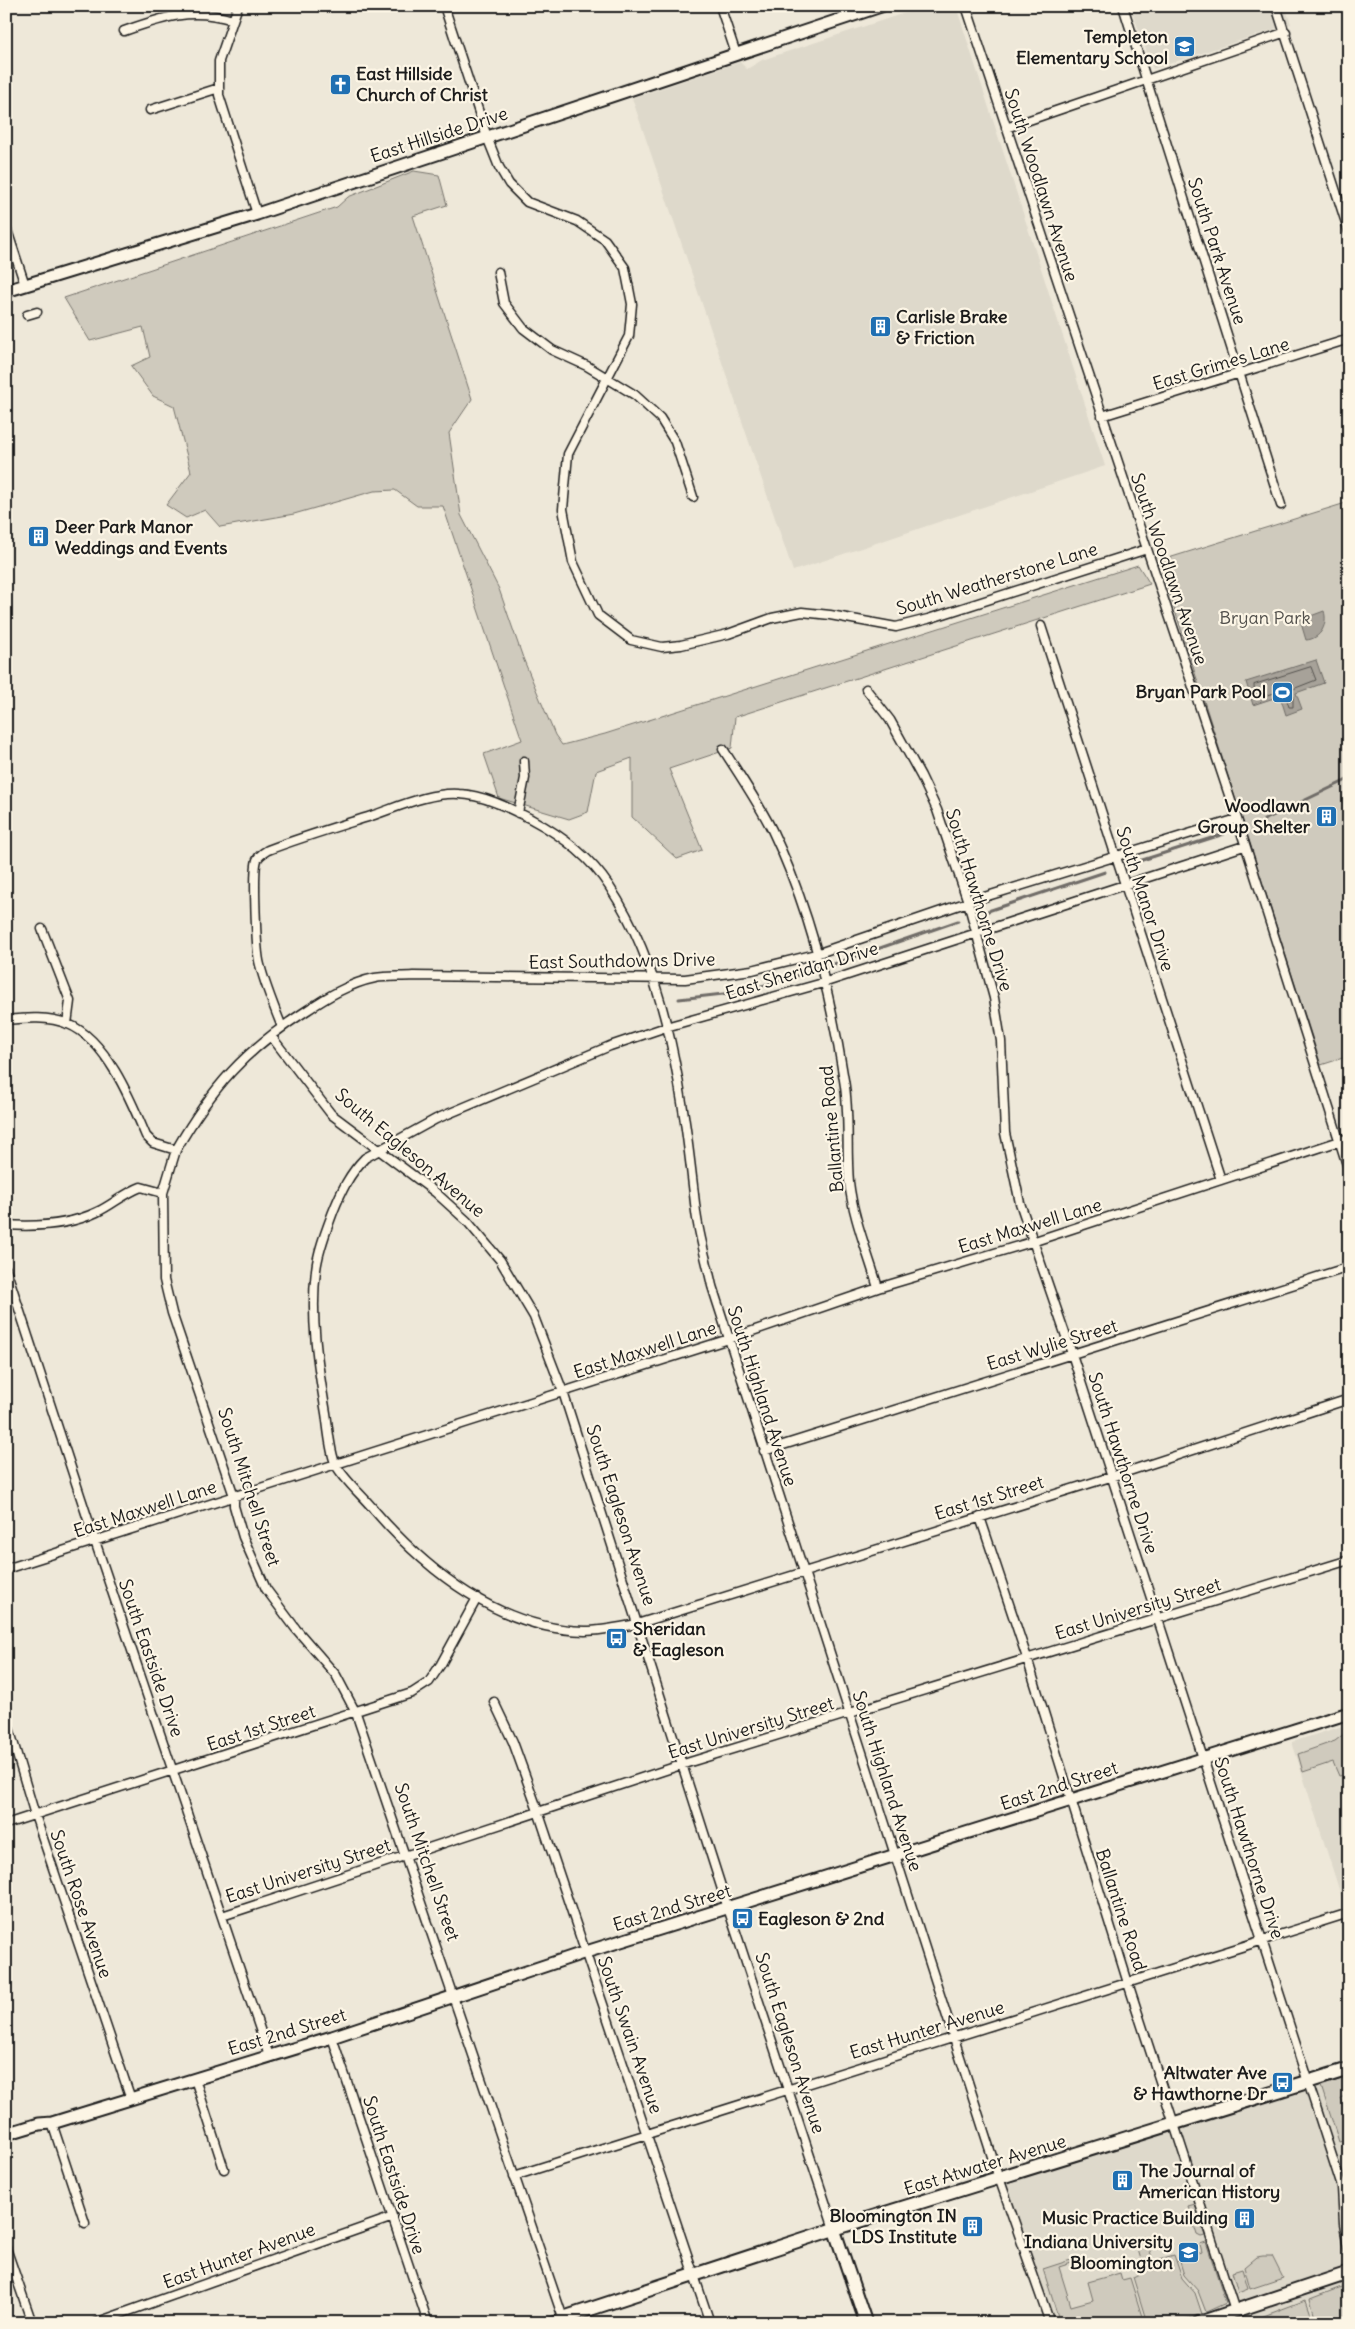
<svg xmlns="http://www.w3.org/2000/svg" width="1355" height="2329" viewBox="0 0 1355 2329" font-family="Delius,sans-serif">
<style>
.built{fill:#ded9cb}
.green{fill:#cfcabd;stroke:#76736c}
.water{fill:#a7a299;stroke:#6f6c67}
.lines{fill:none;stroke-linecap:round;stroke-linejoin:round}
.shore{stroke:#54524e;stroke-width:1}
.stream{stroke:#6f6c67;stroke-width:3}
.street-casing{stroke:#1c1c1c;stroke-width:11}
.secondary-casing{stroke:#1c1c1c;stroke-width:15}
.primary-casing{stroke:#1c1c1c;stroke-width:16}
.street{stroke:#fcf5e5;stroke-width:8}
.secondary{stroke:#fcf5e5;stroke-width:11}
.primary{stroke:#fcf5e5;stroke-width:12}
.labels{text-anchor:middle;stroke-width:4.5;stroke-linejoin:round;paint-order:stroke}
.poi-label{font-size:18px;font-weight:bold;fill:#1c1c1c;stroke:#fcf5e5;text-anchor:end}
.street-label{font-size:18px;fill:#1c1c1c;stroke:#fcf5e5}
.park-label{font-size:18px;fill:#52504c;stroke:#fcf5e5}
</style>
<rect width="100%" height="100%" fill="#eee8d9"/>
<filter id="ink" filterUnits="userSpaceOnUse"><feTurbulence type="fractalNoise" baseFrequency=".02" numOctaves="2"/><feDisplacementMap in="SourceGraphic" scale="10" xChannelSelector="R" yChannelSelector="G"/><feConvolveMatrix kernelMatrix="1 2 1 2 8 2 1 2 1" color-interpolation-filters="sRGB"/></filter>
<g filter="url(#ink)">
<path class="built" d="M926,6H956L1105,466L793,571L632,98L740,62L747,69L762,60Z
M1130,6H1285L1291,24L1153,69Z
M1349,1724V1903L1344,1905L1292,1742Z
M1349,2073V2323H1054L1005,2181Z"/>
<path class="green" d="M414,171L439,175L447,205L413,216L472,399L449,433L461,515L499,589L523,658L555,735L562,745L605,734L1138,565L1150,584L735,717L732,748L669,769L702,850L677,859L632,817V758L596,771L588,812L569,819L499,798L484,754L522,740L443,506H417L395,490L374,491L294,514L220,527L205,510L186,518L166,505L191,472L174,406L153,396L131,366L150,357L143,327L90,341L64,298L337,207L348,197Z
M1349,502V1056L1321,1065L1159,561Z
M1349,1730V1774L1339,1776L1333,1762L1303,1772L1298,1754L1335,1741Z
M1345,2078L1349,2095L1341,2098L1349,2116V2139L1339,2142L1321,2086Z
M1195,2204L1205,2236L1201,2237L1197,2235L1188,2206Z
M1147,2241L1153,2261L1174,2255L1182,2278L1195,2293L1202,2314L1173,2323H1147L1133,2277L1141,2273L1137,2264L1142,2263L1136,2243Z
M1206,2242L1226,2303L1206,2312L1198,2291L1184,2275L1179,2259L1202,2252L1200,2244Z
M1263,2256H1272L1283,2278L1250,2289L1244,2267L1256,2257Z
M1080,2257L1081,2260L1059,2267L1071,2306L1093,2300L1088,2282L1120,2273L1122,2280L1130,2278L1144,2323H1060L1043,2269Z
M1242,2269L1248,2289L1238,2293L1232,2272Z
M1344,2286L1349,2295V2323H1317L1310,2299Z
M1306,2300L1314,2323H1261V2317Z"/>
<path class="water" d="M1324,611C1328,624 1321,639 1306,640L1300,620Z
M1316,660L1324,683L1296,693L1302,709L1286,715L1280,696L1253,705L1246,682Z"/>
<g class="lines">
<path class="shore" d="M1311,667L1316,680L1293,689V707H1289L1285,694L1281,691L1258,698L1255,696L1254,685Z"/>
<path class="stream" d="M1264,820L1349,779
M1133,863L1224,834
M985,912L1105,872
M834,964L958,921
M679,999L741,992L806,973"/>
<defs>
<path id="street" d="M238,6L219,61V95L257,214
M444,6L487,137L499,167L509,184L527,202L577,221L605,240L625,268L632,304L629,336L568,454L563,509L573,562L598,615L631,640L662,647L681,645L728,634L772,618L802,612L830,615L896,627L928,619L1147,549
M720,6L736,54
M966,6L1237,819L1349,1171
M1123,6L1281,505
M1276,6L1349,232
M124,31C164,17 191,7 233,20
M150,110L219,88
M1006,128L1286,32
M6,227L25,285
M498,272L504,303L523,328L552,350L587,366L635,395L660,418L675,442L693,497
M27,315L37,312
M1102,416L1349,339
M1041,626L1221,1180
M866,689L890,720L921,776L937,810L968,902L994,998L1001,1041L1005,1133L1020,1203L1070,1348L1342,2187L1344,2224L1349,2254
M723,749C740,776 758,802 772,830C809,907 831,996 844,1080C850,1114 846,1148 849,1182C853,1218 868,1253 878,1288
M518,813L525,778L524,761
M1244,846L823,983L666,1027L610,1046L436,1119L365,1158C349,1174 341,1192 333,1212C326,1231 318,1251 316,1270C310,1317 318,1367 326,1413C328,1426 330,1454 336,1465C344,1480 364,1497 375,1511C428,1572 500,1629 585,1631C602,1631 620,1627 637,1624L1120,1474L1349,1399
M42,929L70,1001L67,1024
M6,1020C26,1018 49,1016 68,1024C106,1039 131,1100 146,1136L153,1143L176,1150L163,1193L164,1280L172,1313L234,1496V1506L243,1537L266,1589L296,1629L336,1675L356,1713L563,2318L547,2323
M282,1027C274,1007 265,985 260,965C256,952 253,871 257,860C259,855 263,853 268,850C302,837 336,827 371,816C398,807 430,792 459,794C484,795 509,808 531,819C561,835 590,857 609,886C670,977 684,1105 696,1212C699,1236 707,1262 712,1286L997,2172L1050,2323
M271,1036L331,1114L435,1192L467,1221L500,1260L534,1317L563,1392L726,1902L834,2229
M176,1150C212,1087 245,1050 306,1011C327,997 350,983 375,978C387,976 400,977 413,976L685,979L752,970L816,954L968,902L1237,819
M6,1225C36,1227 70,1225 97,1212C112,1205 125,1193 141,1187L163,1193
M6,1269L95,1541L269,2056
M764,1451L1349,1267
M980,1517L1027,1658L1128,1983L1235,2311
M6,1569L729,1339L878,1288L1035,1241L1349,1138
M494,1702L513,1742L538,1811L710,2323
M6,1718L35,1815L131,2099
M6,1824L412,1693L429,1682L441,1664L477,1598
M222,1916L690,1762L1349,1560
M332,2037L428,2323
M195,2079L224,2169
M52,2123L85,2223
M514,2176L1349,1913
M6,2248L32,2323
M95,2323L393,2217"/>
<path id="secondary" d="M6,291L257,214L881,6
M6,2134L39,2124L52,2123L332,2037L586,1952L1349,1713
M834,2229L866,2323"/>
<path id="primary" d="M564,2323L563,2318L834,2229L1349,2069
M1199,2323L1349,2273"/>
</defs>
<use href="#street" class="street-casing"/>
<use href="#secondary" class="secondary-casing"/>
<use href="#primary" class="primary-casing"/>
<use href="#street" class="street"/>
<use href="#secondary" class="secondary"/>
<use href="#primary" class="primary"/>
</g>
</g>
<defs>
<symbol id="school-square" viewBox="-11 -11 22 22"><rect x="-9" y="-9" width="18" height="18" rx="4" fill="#1f6fb2" stroke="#fcf5e5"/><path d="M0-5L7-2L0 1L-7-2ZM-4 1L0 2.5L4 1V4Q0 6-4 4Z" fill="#fff"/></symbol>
<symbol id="church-square" viewBox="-11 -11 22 22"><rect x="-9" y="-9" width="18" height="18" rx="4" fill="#1f6fb2" stroke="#fcf5e5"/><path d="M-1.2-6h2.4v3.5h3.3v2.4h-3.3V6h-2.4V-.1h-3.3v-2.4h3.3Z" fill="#fff"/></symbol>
<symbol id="building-square" viewBox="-11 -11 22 22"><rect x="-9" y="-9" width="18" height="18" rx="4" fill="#1f6fb2" stroke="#fcf5e5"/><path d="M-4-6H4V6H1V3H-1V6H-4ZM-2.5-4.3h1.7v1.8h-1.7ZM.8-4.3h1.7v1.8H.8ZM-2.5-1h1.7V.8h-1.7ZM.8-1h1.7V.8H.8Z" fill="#fff"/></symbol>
<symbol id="stadium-square" viewBox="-11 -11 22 22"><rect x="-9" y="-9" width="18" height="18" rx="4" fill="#1f6fb2" stroke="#fcf5e5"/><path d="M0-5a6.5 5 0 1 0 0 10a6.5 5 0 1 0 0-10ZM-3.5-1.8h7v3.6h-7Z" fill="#fff"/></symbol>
<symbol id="bus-square" viewBox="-11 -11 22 22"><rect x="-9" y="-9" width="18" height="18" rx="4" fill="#1f6fb2" stroke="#fcf5e5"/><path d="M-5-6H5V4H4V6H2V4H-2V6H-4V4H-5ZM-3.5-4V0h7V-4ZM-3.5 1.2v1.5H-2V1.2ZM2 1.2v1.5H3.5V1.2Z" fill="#fff"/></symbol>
<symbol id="university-square" viewBox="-11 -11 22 22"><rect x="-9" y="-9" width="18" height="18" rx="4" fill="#1f6fb2" stroke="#fcf5e5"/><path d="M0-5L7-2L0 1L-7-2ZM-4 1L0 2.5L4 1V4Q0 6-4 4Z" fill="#fff"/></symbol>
</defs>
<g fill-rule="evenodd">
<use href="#school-square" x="1172" y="34" width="25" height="25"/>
<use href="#church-square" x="328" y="72" width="25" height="25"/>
<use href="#building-square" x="868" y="314" width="25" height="25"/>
<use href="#building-square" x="26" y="524" width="25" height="25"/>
<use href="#stadium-square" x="1270" y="680" width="25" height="25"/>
<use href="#building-square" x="1314" y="804" width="25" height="25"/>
<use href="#bus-square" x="604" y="1626" width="25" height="25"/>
<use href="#bus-square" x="730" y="1906" width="25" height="25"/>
<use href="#bus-square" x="1270" y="2070" width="25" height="25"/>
<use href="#building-square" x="1110" y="2168" width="25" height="25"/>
<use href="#building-square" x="1232" y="2206" width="25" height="25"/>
<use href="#building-square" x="960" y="2214" width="25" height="25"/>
<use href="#university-square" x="1176" y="2240" width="25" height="25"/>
</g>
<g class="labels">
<g class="poi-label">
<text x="1168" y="43">Templeton<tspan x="1168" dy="21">Elementary School</tspan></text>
<text x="356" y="80" text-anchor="start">East Hillside<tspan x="356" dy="21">Church of Christ</tspan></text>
<text x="896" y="323" text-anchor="start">Carlisle Brake<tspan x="896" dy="21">&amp; Friction</tspan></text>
<text x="55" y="533" text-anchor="start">Deer Park Manor<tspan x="55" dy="21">Weddings and Events</tspan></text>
<text x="1266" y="698">Bryan Park Pool</text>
<text x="1310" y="812">Woodlawn<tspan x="1310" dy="21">Group Shelter</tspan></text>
<text x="633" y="1635" text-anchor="start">Sheridan<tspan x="633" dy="21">&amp; Eagleson</tspan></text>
<text x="758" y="1925" text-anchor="start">Eagleson &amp; 2nd</text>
<text x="1267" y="2079">Altwater Ave<tspan x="1267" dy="21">&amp; Hawthorne Dr</tspan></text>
<text x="1139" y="2177" text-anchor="start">The Journal of<tspan x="1139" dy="21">American History</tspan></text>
<text x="957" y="2222">Bloomington IN<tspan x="957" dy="21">LDS Institute</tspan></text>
<text x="1228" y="2224">Music Practice Building</text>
<text x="1173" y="2248">Indiana University<tspan x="1173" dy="21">Bloomington</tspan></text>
</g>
<g class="street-label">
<text transform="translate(439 135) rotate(-18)" y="6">East Hillside Drive</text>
<text transform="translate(1041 185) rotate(72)" y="6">South Woodlawn Avenue</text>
<text transform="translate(1217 251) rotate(72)" y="6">South Park Avenue</text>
<text transform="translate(1221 364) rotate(-17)" y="6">East Grimes Lane</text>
<text transform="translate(1169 569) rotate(71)" y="6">South Woodlawn Avenue</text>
<text transform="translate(997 579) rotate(-17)" y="6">South Weatherstone Lane</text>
<text transform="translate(1145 899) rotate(72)" y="6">South Manor Drive</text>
<text transform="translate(979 900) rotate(73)" y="6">South Hawthorne Drive</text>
<text transform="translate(622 961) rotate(-1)" y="6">East Southdowns Drive</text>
<text transform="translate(802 971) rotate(-17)" y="6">East Sheridan Drive</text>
<text transform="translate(832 1129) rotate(-95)" y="6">Ballantine Road</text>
<text transform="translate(410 1153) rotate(40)" y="6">South Eagleson Avenue</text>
<text transform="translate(1030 1226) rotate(-17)" y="6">East Maxwell Lane</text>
<text transform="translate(1052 1345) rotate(-17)" y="6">East Wylie Street</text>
<text transform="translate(645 1350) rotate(-18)" y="6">East Maxwell Lane</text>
<text transform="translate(762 1396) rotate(72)" y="6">South Highland Avenue</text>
<text transform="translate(1123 1463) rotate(72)" y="6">South Hawthorne Drive</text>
<text transform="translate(249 1487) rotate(72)" y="6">South Mitchell Street</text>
<text transform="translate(989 1498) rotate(-17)" y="6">East 1st Street</text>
<text transform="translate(145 1509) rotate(-18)" y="6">East Maxwell Lane</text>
<text transform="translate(621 1515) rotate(72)" y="6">South Eagleson Avenue</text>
<text transform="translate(1138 1609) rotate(-17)" y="6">East University Street</text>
<text transform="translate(151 1658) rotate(71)" y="6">South Eastside Drive</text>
<text transform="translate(261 1728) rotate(-18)" y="6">East 1st Street</text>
<text transform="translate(751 1728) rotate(-17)" y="6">East University Street</text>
<text transform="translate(887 1781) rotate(72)" y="6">South Highland Avenue</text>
<text transform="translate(1059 1786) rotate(-18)" y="6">East 2nd Street</text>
<text transform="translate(1249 1848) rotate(72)" y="6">South Hawthorne Drive</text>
<text transform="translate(427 1862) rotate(71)" y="6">South Mitchell Street</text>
<text transform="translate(308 1871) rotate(-18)" y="6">East University Street</text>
<text transform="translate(81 1904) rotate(71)" y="6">South Rose Avenue</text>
<text transform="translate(672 1908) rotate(-17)" y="6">East 2nd Street</text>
<text transform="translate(1121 1910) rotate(72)" y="6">Ballantine Road</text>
<text transform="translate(927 2030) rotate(-17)" y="6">East Hunter Avenue</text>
<text transform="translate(287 2032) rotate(-17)" y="6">East 2nd Street</text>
<text transform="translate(630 2035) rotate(71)" y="6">South Swain Avenue</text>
<text transform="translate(790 2043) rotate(72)" y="6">South Eagleson Avenue</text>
<text transform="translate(985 2165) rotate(-17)" y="6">East Atwater Avenue</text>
<text transform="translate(394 2175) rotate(72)" y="6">South Eastside Drive</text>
<text transform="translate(239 2256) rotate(-20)" y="6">East Hunter Avenue</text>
</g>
<g class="park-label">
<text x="1265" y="624">Bryan Park</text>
</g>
</g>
<rect width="1355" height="2329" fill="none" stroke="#fcf5e5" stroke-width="25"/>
<rect x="12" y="12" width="1330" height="2304" fill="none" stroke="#1c1c1c" stroke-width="2" filter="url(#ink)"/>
</svg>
